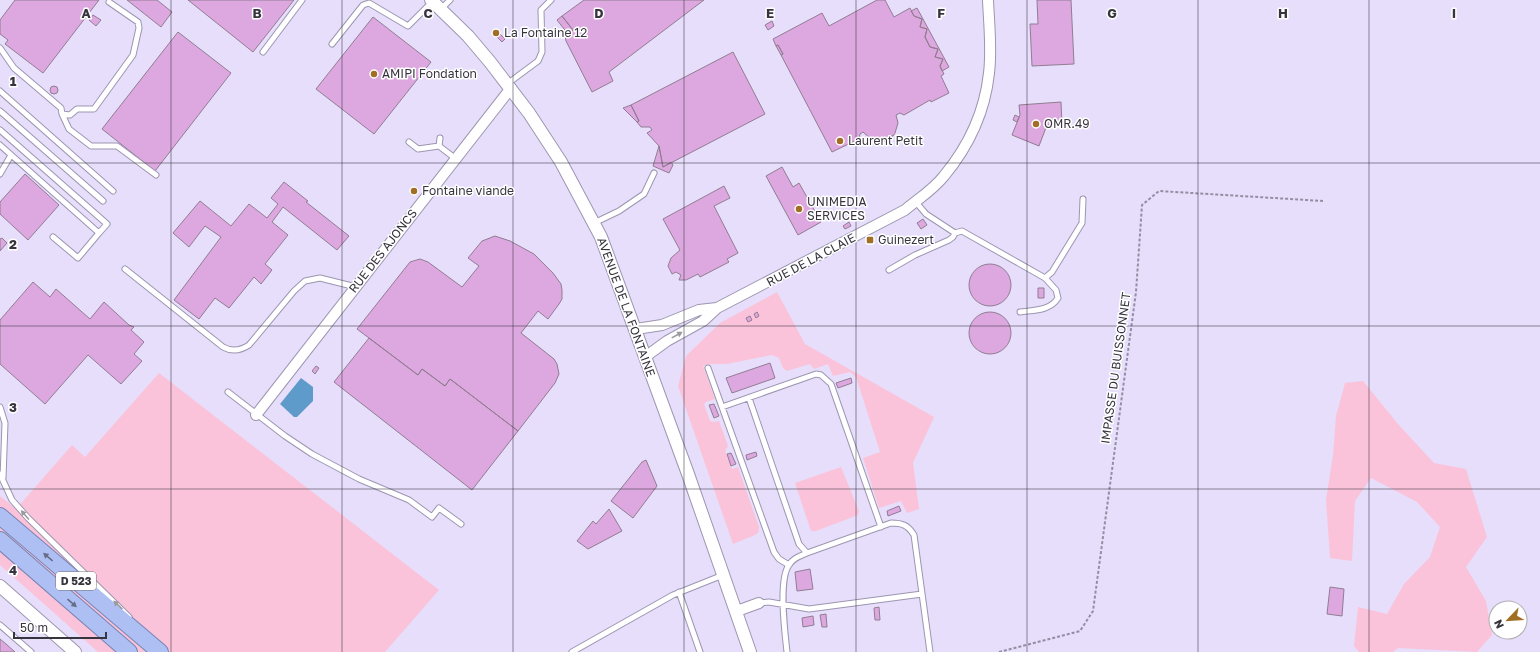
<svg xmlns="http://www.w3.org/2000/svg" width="1540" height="652" viewBox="0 0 1540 652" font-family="'Golos Text',sans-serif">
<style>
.green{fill:#fbc3da}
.water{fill:#5e9bca}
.building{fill:#dda8df;stroke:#917d92}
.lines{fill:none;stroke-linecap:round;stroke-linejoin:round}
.service-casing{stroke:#9d96b0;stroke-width:7}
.minor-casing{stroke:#9d96b0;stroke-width:12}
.tertiary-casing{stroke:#9d96b0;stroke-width:14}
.trunk-casing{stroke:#7784b3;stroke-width:18}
.path{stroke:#948ea3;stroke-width:2;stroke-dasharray:3 2;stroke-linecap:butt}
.service{stroke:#fff;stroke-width:5}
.minor{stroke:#fff;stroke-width:10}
.tertiary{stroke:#fff;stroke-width:12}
.trunk{stroke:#aebff4;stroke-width:16}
.oneway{fill:#9b9a9e}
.oneway2{fill:#676c87}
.grid{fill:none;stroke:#37343e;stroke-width:1;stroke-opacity:0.55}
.poi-dot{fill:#a06f24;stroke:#fff;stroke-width:1.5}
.labels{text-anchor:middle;stroke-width:3;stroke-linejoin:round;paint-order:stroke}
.shield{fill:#fff;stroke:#737178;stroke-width:1}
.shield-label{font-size:11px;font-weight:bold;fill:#37343e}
.poi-label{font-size:12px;fill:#37343e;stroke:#fff;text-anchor:start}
.street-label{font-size:12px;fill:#37343e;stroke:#fff}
.grid-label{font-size:13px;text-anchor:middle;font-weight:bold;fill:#37343e;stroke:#fff;stroke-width:3;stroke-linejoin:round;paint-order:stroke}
</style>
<rect width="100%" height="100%" fill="#e6defb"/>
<path class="green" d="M777,292L805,344L934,417L913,463L919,509L907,513L901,501L879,508L863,458L880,452L857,380L854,375L850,372L833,376L828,364L814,369L810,364L787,371L783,368L779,358L772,355L727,364H710L703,366L715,399L706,402L704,404L710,421L712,422L719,421L728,446L725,451L732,469L738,467L759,527L758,533L755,535L733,544L678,386L686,356L720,323Z
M159,373L439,590L385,652H98L0,565V496L16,509L72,445L85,457Z
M1363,381L1398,424L1434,463L1466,469L1487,537L1466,567L1486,601L1492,635L1477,652L1398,648L1393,652H1359L1354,646L1358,607L1387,614L1404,584L1430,557L1440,527L1417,502L1371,478L1355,501L1352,561L1330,558L1326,500L1333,455L1336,416L1345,383Z
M841,467L859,511L858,515L816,531H811L795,483Z"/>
<path class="water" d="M301,378L313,387V401L297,417H294L280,404Z"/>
<path class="building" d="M15,0H99L43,73L5,44L8,40L0,34V20Z
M127,0H157L172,12L161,27Z
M188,0H294L253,52Z
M584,0H704L609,72L613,81L592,92L566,41L565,36L573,30L562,16Z
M877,0H885L894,17L910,8L914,16L922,19L920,27L927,29L925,37L930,47L938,49L935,57L943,59L940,66L944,74L941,76L949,93L931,102L930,100L904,115L900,113L896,115L898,123L895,133L893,136H890L884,139V142L872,140L863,132L860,134L859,139L832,152L781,55L783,54L778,45L776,46L773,39L822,13L829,26Z
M1037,0H1071L1074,64L1032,66L1030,24H1038Z
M917,8L949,67L942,71L940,66L943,59L935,57L938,49L930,47L925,37L927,29L920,27L922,19L914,16L911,11Z
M93,15L101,20L96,26L89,20Z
M562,16L573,30L568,34L557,20Z
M373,17L431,62L374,134L316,89Z
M772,21L774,26L768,30L765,25Z
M495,29L500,34L496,37L492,32Z
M178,32L231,73L155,171L102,129Z
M500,34L505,39L502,42L497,37Z
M778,45L783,54L781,55L776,46Z
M733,52L765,114L663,167L659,146L647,133L652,130L650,127H641L637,122L639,121L631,105Z
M50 90a4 4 0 1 1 8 0a4 4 0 1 1-8 0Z
M1061,102L1062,124L1047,125L1039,146L1012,135L1020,115L1019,105Z
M631,105L639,121L637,122L623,108Z
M1015,115L1019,117L1017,122L1013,120Z
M890,136H893L884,142V139Z
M659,146L663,167L671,162L673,165L669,173L653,166Z
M782,167L793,187L799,183L821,222L798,235L766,176Z
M25,174L59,205L28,240L0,214V202Z
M284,182L308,201L306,202L349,236L337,250L283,207L272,222L288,235L265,264L272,270L261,284L254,277L229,308L215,298L199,319L174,300L221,237L205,226L189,247L173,233L200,201L231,226L249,204L267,218L278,204L271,198Z
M724,186L730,198L714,206L738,253L727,259L729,262L700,277L698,274L686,280H679L681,275L676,272L672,274L668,266L671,258L680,250L663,219Z
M415,187L418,189L413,195L410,193Z
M923,219L927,225L921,229L917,223Z
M849,222L851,226L845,229L843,226Z
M495,236L510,241L534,254L553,273L561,284L562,290V299L559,304L548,319L538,311L521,333L554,359L557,364L559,374L555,383L518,431L450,379L445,386L422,369L418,375L357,329L410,262L420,259L428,262L462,287L479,266L468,258L482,241Z
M2,238L7,243L0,251V239Z
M969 285a21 21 0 1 1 42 0a21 21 0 1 1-42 0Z
M33,282L50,297L56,289L90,319L104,302L129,325L134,327L131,330L144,342L134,354L142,361L121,384L88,355L45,404L0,364V320Z
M1038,288H1044V298H1038Z
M757,312L759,316L756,318L754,314Z
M969 333a21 21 0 1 1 42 0a21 21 0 1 1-42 0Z
M750,316L752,320L748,322L746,318Z
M369,338L418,375L422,369L445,386L450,379L518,431L472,490L334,382Z
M770,363L775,378L732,393L726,378Z
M316,366L319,368L315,374L312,371Z
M851,378L852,383L838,388L836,383Z
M714,404L719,416L714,418L709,405Z
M756,452L757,456L747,460L746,455Z
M731,453L736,464L731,466L727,454Z
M646,460L657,486L633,518L611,501L642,462Z
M899,506L901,511L888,516L887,511Z
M609,509L622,531L588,549L577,541L593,521L596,524Z
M810,569L813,589L797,591L795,572Z
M1330,587L1344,589L1342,616L1327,614Z
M879,607L880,620H875L874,608Z
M826,614L827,627H822L820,615Z
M813,616L814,625L803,627L802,618Z
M0,639L6,644L15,652H0Z"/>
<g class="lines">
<defs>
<path id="service" d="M441,9L450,0
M332,44L363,5L369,3L408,26L432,2
M0,48L14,68L61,108L62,114L70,115L77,109H94L133,55L139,28L138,22L109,2
M263,52L302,0
M507,84L538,61L542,52L541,10L551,0
M0,91L113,191
M0,111L103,201
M62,114L69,129L91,146H117L156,175
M0,130L107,224L99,233
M440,138L439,146L456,159
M409,142L418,149L439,146
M0,145L99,233L78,258L53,237
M0,174L11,155
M594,223L619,211L644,194L654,173
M955,233L962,231L1045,278L1052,272L1082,223L1083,199
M125,269L223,347C232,352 240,351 249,345L294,291L305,281L320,278L356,287
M889,270L915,255L949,240L953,237L955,233L926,214L915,201
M1020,312C1034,310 1050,311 1058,298L1056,290L1045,278
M708,368L774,552L779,559L789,565
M228,392L285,436L312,454L359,479L409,500L432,517L439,508L461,524
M749,398L799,544L807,553
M0,407L5,423L3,478
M722,407L816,374L821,375L831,384L881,527
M0,474L12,500L28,518L129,617
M679,592L700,652
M759,603L769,602L809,609L922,594
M0,625L31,652
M572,652L673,595L723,575
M787,652C785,633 778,580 789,565C793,558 800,556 807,553L891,523C902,523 908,525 914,535L930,652"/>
<path id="minor" d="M636,329L662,325L699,310L717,308
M645,357L667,341L703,321L717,308L905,210C918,199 933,190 944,176C968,147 985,111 989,73C992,49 989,24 988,0
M256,415L511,88
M737,611L759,603"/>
<path id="tertiary" d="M431,0L468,36L490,62L529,113L561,162L601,237L688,474L750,652
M0,586L75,652"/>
<path id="trunk" d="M0,516L160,652
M0,540L129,652"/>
</defs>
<use href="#service" class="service-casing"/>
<use href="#minor" class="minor-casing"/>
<use href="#tertiary" class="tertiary-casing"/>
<use href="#trunk" class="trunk-casing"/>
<path class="path" d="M999,652L1080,631L1093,611L1136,292L1142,205L1159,191L1323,201"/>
<use href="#service" class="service"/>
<use href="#minor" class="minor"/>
<use href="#tertiary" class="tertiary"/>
<use href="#trunk" class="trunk"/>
</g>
<defs><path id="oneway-solid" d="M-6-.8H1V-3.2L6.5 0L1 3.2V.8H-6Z"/></defs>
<g class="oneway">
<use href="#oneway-solid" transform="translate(677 335) rotate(-29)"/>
<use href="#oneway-solid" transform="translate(25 515) rotate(-131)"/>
<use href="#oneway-solid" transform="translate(118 605) rotate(-137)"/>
</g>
<g class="oneway2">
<use href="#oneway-solid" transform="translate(48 557) rotate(-140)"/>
<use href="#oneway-solid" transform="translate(72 603) rotate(41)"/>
</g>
<path class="grid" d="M171,0V652M342,0V652M513,0V652M684,0V652M856,0V652M1027,0V652M1198,0V652M1369,0V652M0,163H1540M0,326H1540M0,489H1540"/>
<g class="poi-dot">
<circle cx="496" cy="33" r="4"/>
<circle cx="374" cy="74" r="4"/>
<circle cx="1036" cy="124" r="4"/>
<circle cx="840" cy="141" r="4"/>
<circle cx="414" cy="191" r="4"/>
<circle cx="799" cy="209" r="4"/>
<rect x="866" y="236" width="8" height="8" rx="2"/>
</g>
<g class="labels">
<rect class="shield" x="56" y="572" width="40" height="18" rx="3"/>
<g class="shield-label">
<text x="76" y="585">D 523</text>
</g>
<g class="poi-label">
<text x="504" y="37">La Fontaine 12</text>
<text x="382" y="78">AMIPI Fondation</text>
<text x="1044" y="128">OMR.49</text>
<text x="848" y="145">Laurent Petit</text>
<text x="422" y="195">Fontaine viande</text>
<text x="807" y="206">UNIMEDIA<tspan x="807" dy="14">SERVICES</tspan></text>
<text x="878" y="244">Guinezert</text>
</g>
<g class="street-label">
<text transform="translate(383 251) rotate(-52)" y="4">RUE DES AJONCS</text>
<text transform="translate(811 260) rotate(-28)" y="4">RUE DE LA CLAIE</text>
<text transform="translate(626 307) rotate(70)" y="4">AVENUE DE LA FONTAINE</text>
<text transform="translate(1116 368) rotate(-82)" y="4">IMPASSE DU BUISSONNET</text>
</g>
</g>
<g class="grid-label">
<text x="86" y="18">A</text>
<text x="257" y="18">B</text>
<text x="428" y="18">C</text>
<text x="599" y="18">D</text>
<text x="770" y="18">E</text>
<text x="941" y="18">F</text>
<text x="1112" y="18">G</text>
<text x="1283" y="18">H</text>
<text x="1454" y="18">I</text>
<text x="13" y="86">1</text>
<text x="13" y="249">2</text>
<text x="13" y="412">3</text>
<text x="13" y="575">4</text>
</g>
<g transform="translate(1508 620) rotate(245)"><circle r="19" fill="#ffffff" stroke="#afaeb2"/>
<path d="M0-3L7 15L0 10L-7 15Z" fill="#a06f24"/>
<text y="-6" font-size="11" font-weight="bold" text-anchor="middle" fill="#37343e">N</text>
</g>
<path d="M14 632v6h92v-6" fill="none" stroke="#37343e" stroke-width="2"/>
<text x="20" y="632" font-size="12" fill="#37343e" stroke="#ffffff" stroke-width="3" paint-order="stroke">50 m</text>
</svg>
